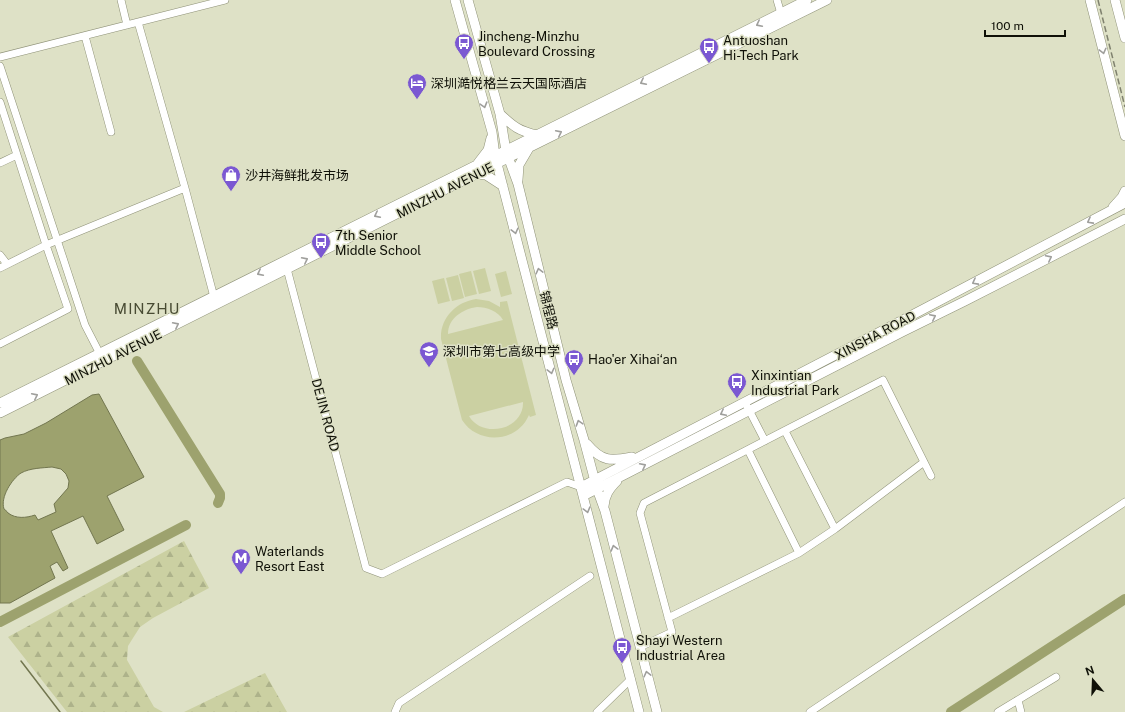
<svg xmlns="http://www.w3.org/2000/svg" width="1125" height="712" viewBox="0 0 1125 712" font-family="'Public Sans','Noto Sans SC',sans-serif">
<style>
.forest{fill:url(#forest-firs)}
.garden{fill:#cbd0a2;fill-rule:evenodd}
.water{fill:#9da26e;stroke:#72764f;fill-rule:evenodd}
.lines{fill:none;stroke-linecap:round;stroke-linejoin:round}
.stream{stroke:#72764f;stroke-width:1.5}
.river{stroke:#9da26e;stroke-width:10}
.minor-casing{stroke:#8f9278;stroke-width:8}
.major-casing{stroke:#8f9278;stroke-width:10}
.minor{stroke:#fff;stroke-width:7}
.major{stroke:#fff;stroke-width:9}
.rail{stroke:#7f816e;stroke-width:1.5;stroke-dasharray:6 3;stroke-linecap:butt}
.oneway{stroke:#9f9f9c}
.labels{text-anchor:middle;stroke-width:3;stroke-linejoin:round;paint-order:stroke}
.poi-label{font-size:13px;fill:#0f1007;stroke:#dee1c6;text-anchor:start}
.street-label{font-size:13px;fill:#0f1007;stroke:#dee1c6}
.quarter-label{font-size:15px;letter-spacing:1px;fill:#484b33;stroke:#dee1c6}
</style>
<defs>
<pattern id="forest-firs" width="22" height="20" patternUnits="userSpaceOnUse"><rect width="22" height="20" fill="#cbd0a2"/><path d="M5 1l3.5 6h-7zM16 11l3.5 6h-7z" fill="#adb28a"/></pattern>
</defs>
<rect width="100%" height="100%" fill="#dee1c6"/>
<path class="forest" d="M184,541L209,588L153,618L140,627L133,638L128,646L127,660L154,707L163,712H67L8,637Z
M265,673L287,712H184Z"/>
<path class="garden" d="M485,268L491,291L479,294L473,271Z
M471,271L477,294L465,297L459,274Z
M506,271L512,294L501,297L495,274Z
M458,275L464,298L452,301L446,278Z
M444,278L450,301L438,304L432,281Z
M476,299L489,301L500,307V302L507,301L536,415L530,417L529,415C517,443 478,445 462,420L441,339C440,318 456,302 476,299ZM477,307C487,307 498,311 503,320L448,334C448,318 463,309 477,307ZM523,402C524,430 482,439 469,416Z"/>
<path class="water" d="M99,394L144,477L107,496L124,530L97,544L83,516L51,531L68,568L63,571L57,562L50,566L55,578L10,603H0V440L5,438L24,434L46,423L92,395ZM52,467L61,469L66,474L69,481L68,488L54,504L56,512L38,520L35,515C26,518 16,519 8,513C7,511 5,510 4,509C0,497 12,479 21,473C30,468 42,468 52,467Z"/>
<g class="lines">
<path class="stream" d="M21,661L60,712"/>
<path class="river" d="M137,361L220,494V498L218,503
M0,622L186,525
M951,712L1125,599"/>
<defs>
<path id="minor" d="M121,0L127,25
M777,0L782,17
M138,22L185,188L214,297
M85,36L111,132
M0,57L225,0
M0,66L85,325L102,358
M0,102L46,245L68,309L0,344
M0,163L17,155
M0,255L7,264
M286,265L366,568L382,574L567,482L581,487
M0,268L46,245L185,188
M747,406L765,441
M785,431L835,529
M748,450L799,553
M668,618L799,553L835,529L924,462
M640,647L672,632L640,513L644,503L883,380L931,476
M1018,700L1021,712
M395,712L399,703L590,576
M597,712L631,679
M810,712L1125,502
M998,712L1056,677"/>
<path id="major" d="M455,0L492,132L495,156L639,712
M468,0L500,114L506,151L518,184L566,380L584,440L597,489L605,511L657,712
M1090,0L1125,136
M1115,0L1125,38
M500,114C514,127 519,131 537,135
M478,163L488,150L491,138
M477,174L486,175L503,186
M518,180L519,165L529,148
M1113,207L1122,197L1125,191
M0,403L807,0
M0,413L508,158L827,0
M587,444C602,462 611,461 632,457
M581,487L897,323L1125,203
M583,496L902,332L965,301L1125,219
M604,506C605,495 609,489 617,481"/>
</defs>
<use href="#minor" class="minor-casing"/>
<use href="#major" class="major-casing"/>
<use href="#minor" class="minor"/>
<use href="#major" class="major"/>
<path class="rail" d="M1098,0L1125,107"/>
</g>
<defs><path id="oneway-chevron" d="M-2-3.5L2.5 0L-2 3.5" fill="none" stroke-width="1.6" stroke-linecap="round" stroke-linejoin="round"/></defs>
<g class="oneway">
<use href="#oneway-chevron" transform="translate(759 24) rotate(153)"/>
<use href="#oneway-chevron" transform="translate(1103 51) rotate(76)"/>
<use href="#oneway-chevron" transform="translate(643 82) rotate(153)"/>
<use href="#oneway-chevron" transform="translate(484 105) rotate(74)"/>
<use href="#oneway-chevron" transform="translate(559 133) rotate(-26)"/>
<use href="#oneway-chevron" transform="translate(377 215) rotate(153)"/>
<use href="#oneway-chevron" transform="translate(1090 221) rotate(152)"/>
<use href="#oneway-chevron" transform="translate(515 231) rotate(76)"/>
<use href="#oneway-chevron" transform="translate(1049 258) rotate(-27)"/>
<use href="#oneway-chevron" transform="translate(305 260) rotate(-27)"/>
<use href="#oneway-chevron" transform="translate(539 271) rotate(-104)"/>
<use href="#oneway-chevron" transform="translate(260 273) rotate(153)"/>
<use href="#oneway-chevron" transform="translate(975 282) rotate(152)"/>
<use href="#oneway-chevron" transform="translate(933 317) rotate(-26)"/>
<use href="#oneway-chevron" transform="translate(176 325) rotate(-27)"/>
<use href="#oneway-chevron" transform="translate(551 371) rotate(76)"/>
<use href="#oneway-chevron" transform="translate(35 396) rotate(-26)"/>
<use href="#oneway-chevron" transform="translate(723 413) rotate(153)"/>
<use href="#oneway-chevron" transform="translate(579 423) rotate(-107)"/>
<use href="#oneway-chevron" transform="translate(643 466) rotate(-27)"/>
<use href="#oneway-chevron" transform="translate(587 510) rotate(75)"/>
<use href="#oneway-chevron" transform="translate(614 548) rotate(-105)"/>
<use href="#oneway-chevron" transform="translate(647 674) rotate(-104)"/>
</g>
<defs>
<symbol id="bus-pin" viewBox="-11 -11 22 30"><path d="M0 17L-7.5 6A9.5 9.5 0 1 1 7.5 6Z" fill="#7b58d2" stroke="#dee1c6"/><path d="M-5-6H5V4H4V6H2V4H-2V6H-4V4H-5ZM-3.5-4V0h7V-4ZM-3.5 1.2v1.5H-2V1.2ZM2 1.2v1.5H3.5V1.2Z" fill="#fff"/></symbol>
<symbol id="hotel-pin" viewBox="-11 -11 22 30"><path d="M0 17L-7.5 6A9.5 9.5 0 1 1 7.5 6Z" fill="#7b58d2" stroke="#dee1c6"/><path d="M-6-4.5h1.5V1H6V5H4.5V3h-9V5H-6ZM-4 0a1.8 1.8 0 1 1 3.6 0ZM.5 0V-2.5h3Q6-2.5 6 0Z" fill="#fff"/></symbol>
<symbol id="shop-pin" viewBox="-11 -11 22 30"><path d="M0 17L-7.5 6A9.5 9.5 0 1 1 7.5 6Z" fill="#7b58d2" stroke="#dee1c6"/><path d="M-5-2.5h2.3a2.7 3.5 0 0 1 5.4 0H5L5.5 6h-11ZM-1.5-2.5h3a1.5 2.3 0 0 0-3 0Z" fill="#fff"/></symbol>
<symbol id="school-pin" viewBox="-11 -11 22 30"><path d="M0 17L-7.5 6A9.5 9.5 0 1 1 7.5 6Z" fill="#7b58d2" stroke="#dee1c6"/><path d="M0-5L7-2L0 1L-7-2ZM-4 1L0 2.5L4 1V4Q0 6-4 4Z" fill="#fff"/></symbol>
<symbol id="metro-pin" viewBox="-11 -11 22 30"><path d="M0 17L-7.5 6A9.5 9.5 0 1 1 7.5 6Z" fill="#7b58d2" stroke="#dee1c6"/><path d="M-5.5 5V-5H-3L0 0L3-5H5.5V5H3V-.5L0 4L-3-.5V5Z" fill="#fff"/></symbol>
</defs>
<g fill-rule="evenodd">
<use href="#bus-pin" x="453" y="32" width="22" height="30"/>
<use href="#bus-pin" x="698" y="36" width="22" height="30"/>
<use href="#hotel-pin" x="406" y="72" width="22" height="30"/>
<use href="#shop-pin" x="220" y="164" width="22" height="30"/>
<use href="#bus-pin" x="310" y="231" width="22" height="30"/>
<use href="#school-pin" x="418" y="340" width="22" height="30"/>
<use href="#bus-pin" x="563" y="348" width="22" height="30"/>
<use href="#bus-pin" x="726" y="371" width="22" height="30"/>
<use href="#metro-pin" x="230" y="547" width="22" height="30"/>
<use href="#bus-pin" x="611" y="636" width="22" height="30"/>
</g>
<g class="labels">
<g class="poi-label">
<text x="478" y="41">Jincheng-Minzhu<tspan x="478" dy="15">Boulevard Crossing</tspan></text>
<text x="723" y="45">Antuoshan<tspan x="723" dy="15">Hi-Tech Park</tspan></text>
<text x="431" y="88">深圳澔悦格兰云天国际酒店</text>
<text x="245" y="180">沙井海鲜批发市场</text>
<text x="335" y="240">7th Senior<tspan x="335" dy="15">Middle School</tspan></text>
<text x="443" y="356">深圳市第七高级中学</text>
<text x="588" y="364">Hao'er Xihai‘an</text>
<text x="751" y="380">Xinxintian<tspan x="751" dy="15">Industrial Park</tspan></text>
<text x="255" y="556">Waterlands<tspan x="255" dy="15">Resort East</tspan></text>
<text x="636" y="645">Shayi Western<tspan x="636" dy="15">Industrial Area</tspan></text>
</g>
<g class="street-label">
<text transform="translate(445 190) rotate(-27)" y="5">MINZHU AVENUE</text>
<text transform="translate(549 310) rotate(76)" y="5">锦程路</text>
<text transform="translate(875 335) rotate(-28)" y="5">XINSHA ROAD</text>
<text transform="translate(113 357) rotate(-27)" y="5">MINZHU AVENUE</text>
<text transform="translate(326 415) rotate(75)" y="5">DEJIN ROAD</text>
</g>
<g class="quarter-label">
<text x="147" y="314">MINZHU</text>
</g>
</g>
<g transform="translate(1093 680) rotate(341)" stroke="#dee1c6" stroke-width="3" paint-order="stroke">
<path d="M0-3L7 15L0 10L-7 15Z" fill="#0f1007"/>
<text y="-6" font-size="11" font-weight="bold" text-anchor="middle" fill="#0f1007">N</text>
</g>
<path d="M985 30v6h80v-6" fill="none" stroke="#0f1007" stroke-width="2"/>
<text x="991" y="30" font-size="12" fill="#0f1007" stroke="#dee1c6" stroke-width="3" paint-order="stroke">100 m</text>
</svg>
